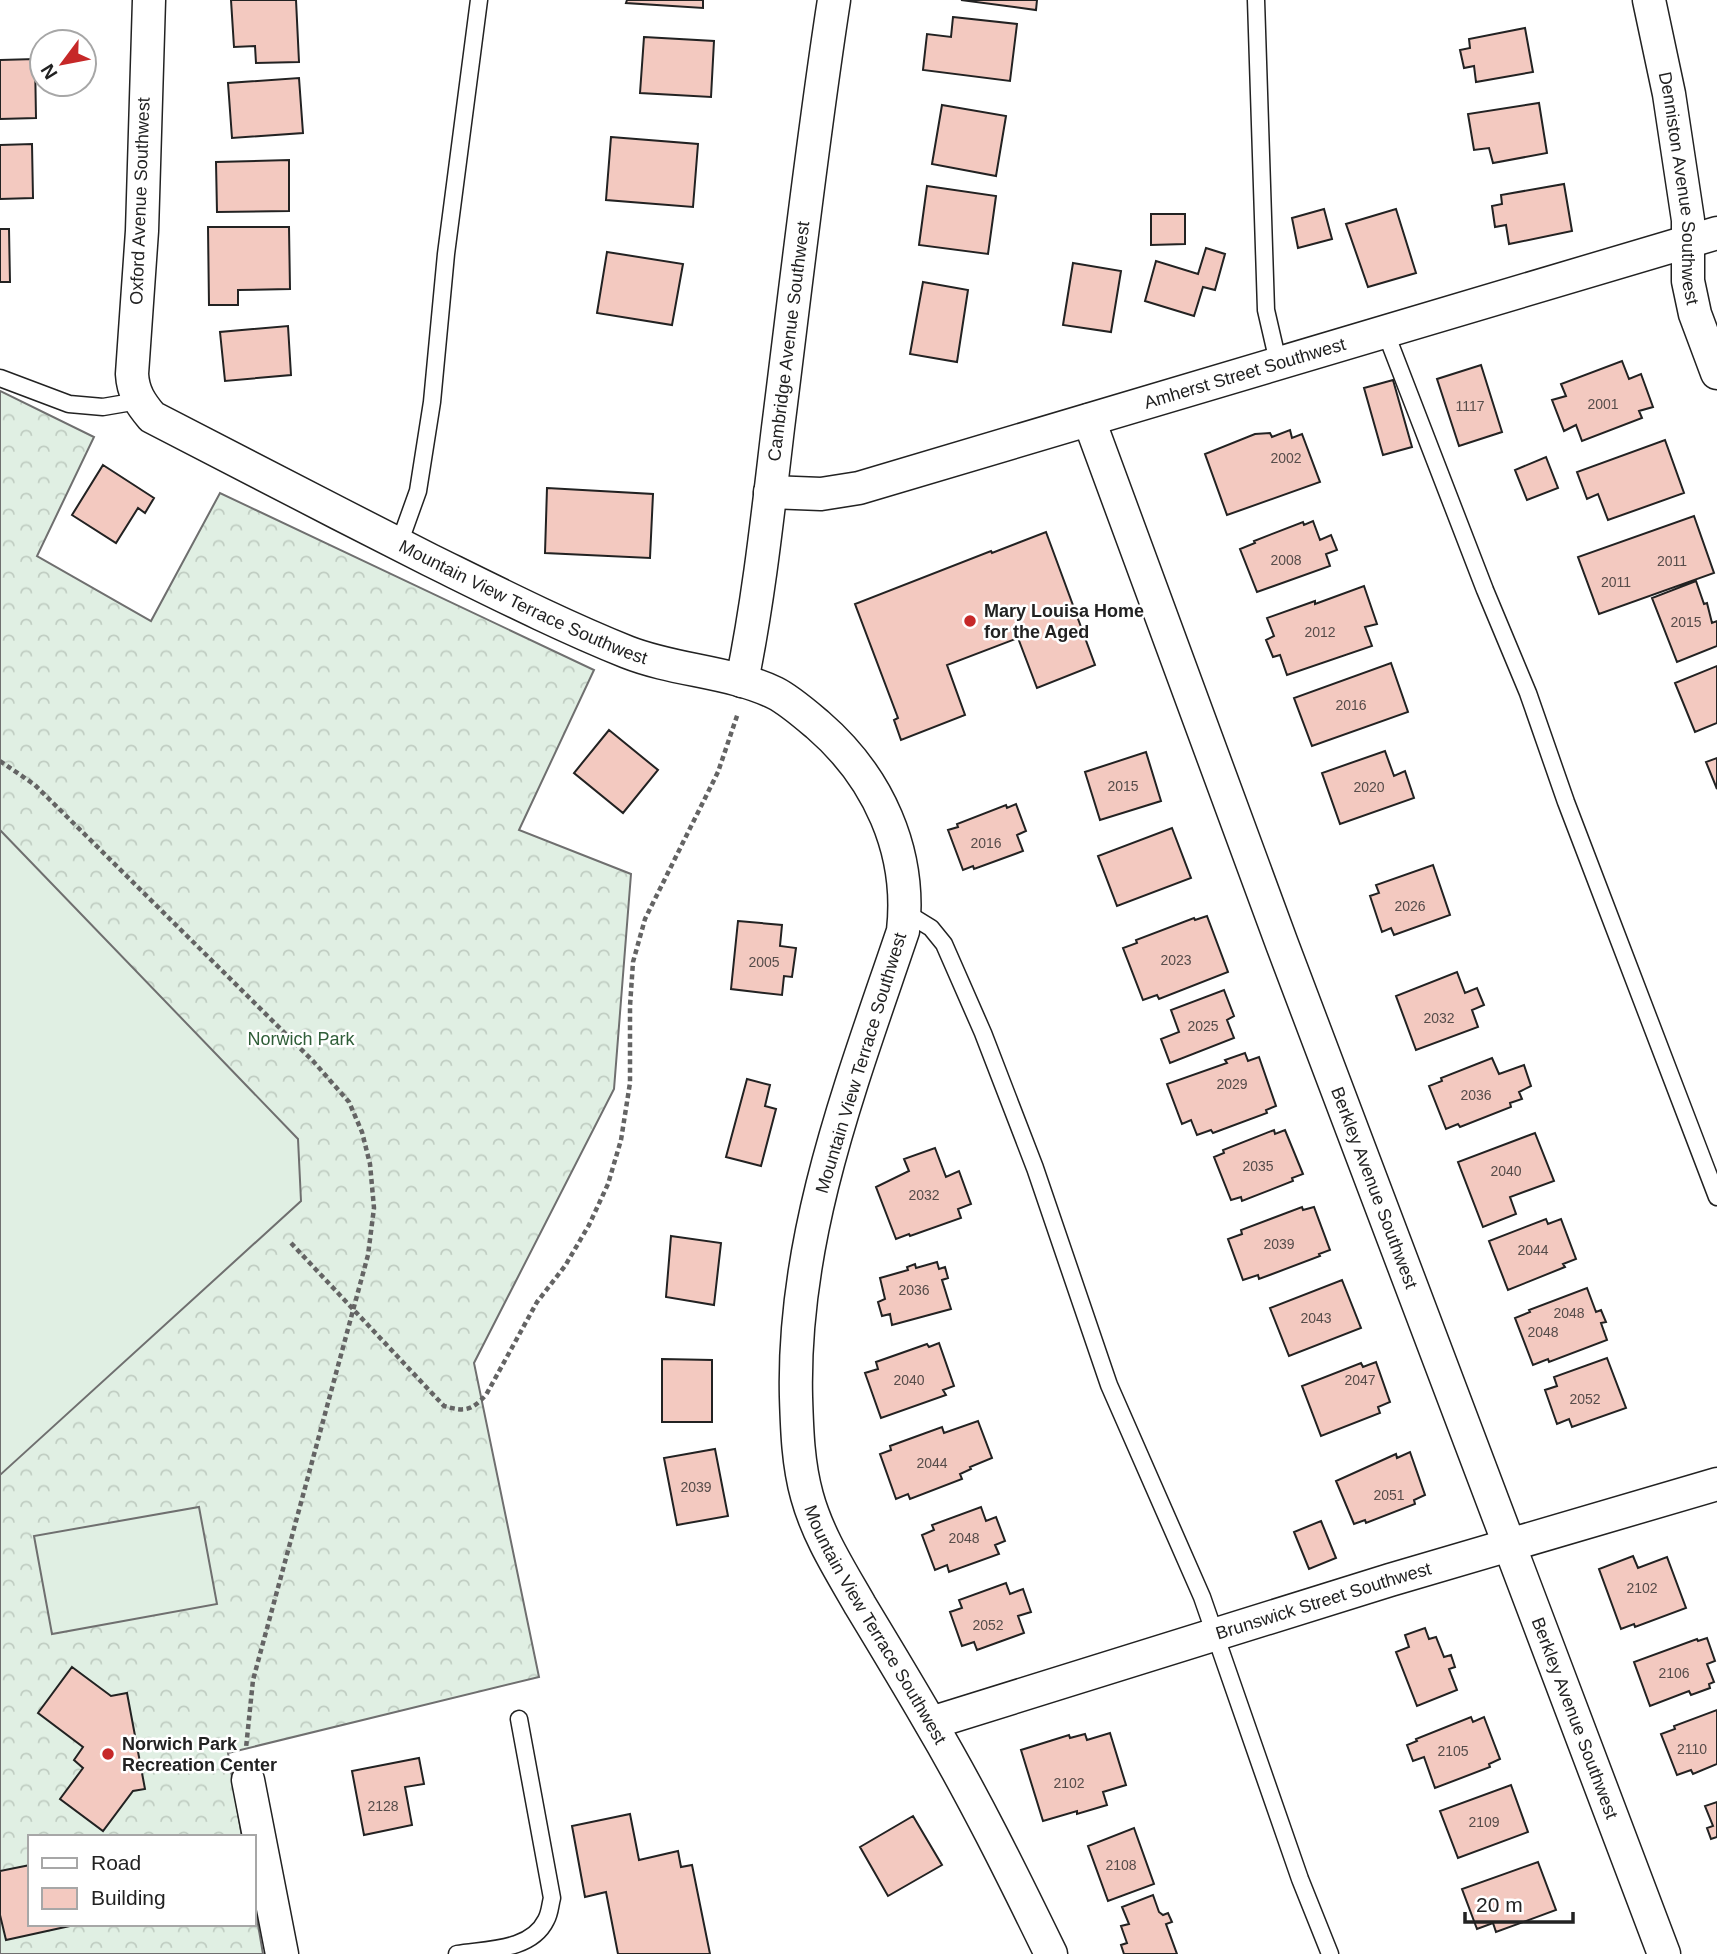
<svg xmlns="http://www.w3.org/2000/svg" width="1717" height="1954" viewBox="0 0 1717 1954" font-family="Helvetica,sans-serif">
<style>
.forest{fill:url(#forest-crowns);stroke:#6f6f6f;stroke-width:2}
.pitch{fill:#e0efe3;stroke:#6f6f6f;stroke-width:2}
.building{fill:#f3c9c0;stroke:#222;stroke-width:2}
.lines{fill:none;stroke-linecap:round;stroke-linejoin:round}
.service-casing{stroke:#222;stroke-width:19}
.minor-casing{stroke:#222;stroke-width:35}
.path{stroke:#646464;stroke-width:4.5;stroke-dasharray:5 3.5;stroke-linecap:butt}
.service{stroke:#fff;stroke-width:16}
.minor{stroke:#fff;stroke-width:32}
.poi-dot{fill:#c62828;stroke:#fff;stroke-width:2.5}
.labels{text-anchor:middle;stroke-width:5;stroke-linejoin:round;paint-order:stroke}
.number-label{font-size:14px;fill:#564c4a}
.street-label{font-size:18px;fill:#222;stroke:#fff}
.poi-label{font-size:18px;font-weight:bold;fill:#222;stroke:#fff;text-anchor:start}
.park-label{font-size:18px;fill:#2f5e38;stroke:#fff}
</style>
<defs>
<pattern id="forest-crowns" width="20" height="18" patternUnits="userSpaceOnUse" patternTransform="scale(1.75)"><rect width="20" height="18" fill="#e0efe3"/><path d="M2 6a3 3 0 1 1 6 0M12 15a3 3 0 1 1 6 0" fill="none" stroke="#c0cdc2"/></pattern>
</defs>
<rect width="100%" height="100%" fill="#fff"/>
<path class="forest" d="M0,391L94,437L37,556L151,621L220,493L594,670L519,830L631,874L614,1089L474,1363L539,1677L228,1753L242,1837H30V1924H254V1901L263,1954H0Z"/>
<path class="pitch" d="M0,830L298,1139L301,1201L0,1475Z
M199,1507L217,1604L52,1634L34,1536Z"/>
<path class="building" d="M231,0H296L299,62L256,63L255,46L234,47Z
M627,0H703V8L626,3Z
M961,0H1037L1036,10Z
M953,17L1017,24L1010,81L923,70L927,34L951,37Z
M1525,28L1533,72L1476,82L1474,66L1464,68L1460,50L1470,48L1469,39Z
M644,37L714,41L711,97L640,93Z
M35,59L36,118L0,119V60Z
M299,78L303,133L232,138L228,83Z
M1539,103L1547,153L1493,163L1489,148L1474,150L1468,114Z
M942,105L1006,116L996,176L932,164Z
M611,137L698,144L693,207L606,200Z
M32,144L33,198L0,199V145Z
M289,160V211L217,212L216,162Z
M1564,184L1572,231L1509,244L1506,225L1495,227L1492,206L1502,204L1501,195Z
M927,186L996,196L988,254L919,245Z
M1324,209L1332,239L1298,248L1292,218Z
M1396,209L1416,273L1368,287L1346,224Z
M1151,214H1185V244L1151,245Z
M208,227H289L290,289L238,290V305H209Z
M0,229H9L10,282H0Z
M1206,248L1225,254L1215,290L1203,287L1194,316L1145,301L1156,261L1198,274Z
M607,252L683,264L672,325L597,313Z
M1073,263L1121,271L1111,332L1063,325Z
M923,282L968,290L957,362L910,354Z
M288,326L291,375L225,381L220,332Z
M1622,361L1629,379L1641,374L1653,407L1639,411L1642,418L1582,441L1576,425L1564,431L1552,400L1566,396L1561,384Z
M1481,365L1502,432L1459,446L1437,379Z
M1393,380L1412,447L1383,455L1364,388Z
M1290,430L1292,438L1302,434L1320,482L1227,515L1205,454L1255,434L1270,433L1272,437Z
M1665,440L1684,493L1608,520L1598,494L1587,499L1577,472Z
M1546,457L1558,488L1527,500L1515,470Z
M103,465L154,498L145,513L138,508L116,543L72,515Z
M547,488L653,494L650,558L545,553Z
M1694,516L1714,573L1599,614L1578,557Z
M1313,521L1320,540L1331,535L1337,550L1326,554L1330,566L1257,592L1240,549L1255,543L1254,541L1303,522L1304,525Z
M1046,532L1095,665L1037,688L1018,638L947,665L965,715L901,740L894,720L898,718L855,604L991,551L992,553Z
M1696,581L1704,604L1707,603L1712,623L1717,621V646L1677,662L1652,598Z
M1364,586L1377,624L1365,627L1372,646L1287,675L1280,655L1273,657L1266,640L1274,636L1267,618L1315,601V604Z
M1391,663L1408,712L1312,746L1294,698Z
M1717,666V723L1695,732L1675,683Z
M609,730L658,770L623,813L574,773Z
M1385,751L1394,776L1405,771L1414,798L1340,824L1322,773Z
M1146,752L1161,801L1100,820L1085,772Z
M1717,758V789L1706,762Z
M1016,804L1026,831L1017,835L1023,851L974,869L973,866L963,870L948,830L958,827L957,824L1006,805L1007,808Z
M1172,828L1191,878L1117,906L1098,856Z
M1433,865L1450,915L1394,935L1391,928L1382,932L1370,896L1379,893L1376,885Z
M1207,916L1228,972L1159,999L1157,995L1143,1000L1123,948L1137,943L1136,940L1194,918L1195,920Z
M738,921L782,925L780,946L796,948L792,977L784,976L782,995L731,989Z
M1457,972L1465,993L1477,988L1484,1005L1472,1010L1478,1027L1416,1050L1396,996Z
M1224,990L1234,1016L1227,1020L1234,1038L1170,1063L1161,1039L1179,1032L1171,1010Z
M1245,1053L1248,1061L1259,1057L1276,1106L1266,1110L1267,1113L1213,1133L1211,1130L1197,1135L1191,1120L1182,1124L1167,1084L1227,1063L1225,1060Z
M1492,1058L1499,1074L1524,1065L1531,1086L1519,1092L1522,1099L1510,1103L1511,1107L1460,1127L1458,1124L1446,1129L1429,1086L1442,1081L1441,1078Z
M747,1079L770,1085L765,1106L776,1109L761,1166L726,1157Z
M1274,1130L1275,1134L1285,1130L1303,1174L1292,1178L1293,1181L1242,1201L1241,1197L1231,1200L1214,1157L1224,1153L1223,1150Z
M1535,1133L1554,1181L1510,1197L1516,1214L1483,1227L1458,1162Z
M935,1148L946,1177L959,1171L971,1204L958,1209L961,1218L910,1236L909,1234L896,1239L876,1187L909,1171L904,1159Z
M1302,1207L1303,1210L1314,1207L1330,1250L1319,1254L1320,1256L1259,1279L1258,1275L1243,1280L1228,1239L1242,1234L1241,1230Z
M1546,1219L1548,1224L1561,1219L1576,1259L1563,1264L1565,1267L1508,1290L1489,1241Z
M671,1236L721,1243L714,1305L666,1297Z
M937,1262L939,1269L945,1267L948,1278L942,1280L951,1309L892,1325L890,1314L882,1316L878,1302L885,1299L880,1278L908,1270L907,1267L915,1264L916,1268Z
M1342,1280L1361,1328L1289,1356L1270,1308Z
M1587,1288L1596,1312L1601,1310L1606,1322L1601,1323L1607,1340L1549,1362L1548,1359L1533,1365L1515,1318L1530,1312L1529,1310Z
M939,1343L954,1386L943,1390L946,1395L881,1418L865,1373L878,1369L876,1362L927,1344L929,1347Z
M1607,1358L1626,1408L1572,1427L1569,1419L1557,1424L1545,1390L1557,1386L1554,1377Z
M662,1359L712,1360V1422H662Z
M1376,1362L1390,1402L1378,1407L1380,1413L1321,1436L1302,1386L1361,1363L1363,1367Z
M978,1421L992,1458L970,1467L971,1469L960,1474L962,1479L910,1499L908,1494L896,1499L880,1454L891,1450L890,1446L942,1427L944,1433Z
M715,1449L728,1516L677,1525L664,1458Z
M1410,1452L1425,1495L1414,1500L1415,1504L1366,1523L1365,1520L1354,1524L1336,1481L1396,1454L1397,1458Z
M981,1507L986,1521L996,1517L1005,1541L995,1545L999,1554L949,1572L947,1565L935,1570L922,1535L934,1530L932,1525Z
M1321,1521L1336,1558L1309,1569L1294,1532Z
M1633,1556L1638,1568L1667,1557L1686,1608L1635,1627L1634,1624L1621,1629L1599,1569Z
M1006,1583L1010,1594L1023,1589L1031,1612L1018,1616L1024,1633L977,1650L974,1642L962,1646L950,1612L962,1608L959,1600Z
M1425,1628L1429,1639L1436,1637L1444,1657L1451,1655L1455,1667L1449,1669L1457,1690L1417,1706L1396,1652L1409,1647L1405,1635Z
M1707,1638L1715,1661L1707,1664L1714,1682L1709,1684L1710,1688L1691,1695L1689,1691L1650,1706L1634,1662L1697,1639L1698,1641Z
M72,1667L111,1696L127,1693L145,1789L133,1791L103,1831L60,1799L83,1768L74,1760L83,1747L38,1713Z
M1717,1710V1764L1693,1774L1691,1770L1677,1775L1661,1734L1675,1729L1674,1726Z
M1471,1717L1473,1722L1484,1717L1500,1759L1489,1764L1490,1767L1435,1788L1424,1757L1413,1761L1407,1745L1417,1741L1416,1739Z
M1110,1733L1126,1785L1103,1792L1107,1805L1077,1814V1811L1043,1821L1021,1750L1069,1735L1070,1738L1085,1734L1087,1740Z
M419,1758L424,1784L405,1787L412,1825L364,1835L352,1771Z
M1511,1785L1528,1832L1458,1858L1440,1811Z
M1717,1802V1837L1711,1839L1707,1828L1713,1826L1705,1806Z
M630,1814L639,1860L678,1851L681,1867L692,1865L710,1954H618L606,1892L585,1897L572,1826Z
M913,1816L942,1865L888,1896L860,1847Z
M1134,1828L1154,1884L1108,1901L1088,1846Z
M1538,1862L1556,1910L1496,1932L1493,1923L1477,1929L1462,1889Z
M30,1865V1924H79L6,1940L0,1915V1871Z
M1153,1895L1159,1912L1163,1915L1168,1913L1172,1922L1166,1924L1177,1954H1124L1121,1945L1127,1943L1121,1926L1129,1924L1122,1907Z"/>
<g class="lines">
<defs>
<path id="service" d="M1256,0L1266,310L1278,362
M1385,331L1485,590L1528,693L1566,802L1717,1197
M0,378L69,404L103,407L138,401
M399,544L418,491L432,402L446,254L479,0
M905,912L931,928L944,944L983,1033L1035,1168L1109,1385L1202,1597L1300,1879L1330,1954
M457,1954C487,1949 531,1951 546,1920C550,1913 550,1905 552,1898L519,1719"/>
<g id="minor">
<path id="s1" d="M149,0L142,231L132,374C133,392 140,403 152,417C245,465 337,513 430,560C495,592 560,625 627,652C675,671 729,671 775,693C789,700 805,714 818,725C878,777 912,851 903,931C852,1082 792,1235 796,1397C797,1430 798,1464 807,1496C818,1536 840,1570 860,1605C883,1643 906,1681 928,1719C973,1795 1012,1874 1051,1954"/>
<path id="s2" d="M1649,0L1669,94L1688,220V281L1695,314L1717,373"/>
<path id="s3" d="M1089,420L1282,944L1664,1954"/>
<path id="s4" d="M770,492L821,494L859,488L1717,233"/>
<path id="s5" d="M742,681C759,598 768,512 778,428C796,285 812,142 834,0"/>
<path id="s6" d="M931,1723L1390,1580L1717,1484"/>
<path d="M248,1780L282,1954"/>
</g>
</defs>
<use href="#service" class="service-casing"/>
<use href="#minor" class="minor-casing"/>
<path class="path" d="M0,761L35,785L313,1061L349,1102L362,1132L370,1164L374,1208L368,1255L253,1680L246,1748
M291,1243L444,1406C465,1412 471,1411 486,1395L537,1302L565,1266L589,1225L608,1184L621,1140L630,1083V1006L633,962L645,919L718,772L738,713"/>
<use href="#service" class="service"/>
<use href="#minor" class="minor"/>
</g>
<g class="poi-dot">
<circle cx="970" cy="621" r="7"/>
<circle cx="108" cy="1754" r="7"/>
</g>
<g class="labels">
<g class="number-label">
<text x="1603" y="409">2001</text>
<text x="1470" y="411">1117</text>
<text x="1286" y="463">2002</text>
<text x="1286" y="565">2008</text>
<text x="1672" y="566">2011</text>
<text x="1616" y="587">2011</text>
<text x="1686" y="627">2015</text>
<text x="1320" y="637">2012</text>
<text x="1351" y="710">2016</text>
<text x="1123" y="791">2015</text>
<text x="1369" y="792">2020</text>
<text x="986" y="848">2016</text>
<text x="1410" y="911">2026</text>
<text x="1176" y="965">2023</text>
<text x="764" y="967">2005</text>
<text x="1439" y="1023">2032</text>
<text x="1203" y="1031">2025</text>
<text x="1232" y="1089">2029</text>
<text x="1476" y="1100">2036</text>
<text x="1258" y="1171">2035</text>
<text x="1506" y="1176">2040</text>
<text x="924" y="1200">2032</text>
<text x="1279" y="1249">2039</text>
<text x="1533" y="1255">2044</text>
<text x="914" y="1295">2036</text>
<text x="1569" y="1318">2048</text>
<text x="1316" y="1323">2043</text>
<text x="1543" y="1337">2048</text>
<text x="909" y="1385">2040</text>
<text x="1360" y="1385">2047</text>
<text x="1585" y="1404">2052</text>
<text x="932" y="1468">2044</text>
<text x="696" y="1492">2039</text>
<text x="1389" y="1500">2051</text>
<text x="964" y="1543">2048</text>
<text x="1642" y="1593">2102</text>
<text x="988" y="1630">2052</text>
<text x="1674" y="1678">2106</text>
<text x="1692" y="1754">2110</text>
<text x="1453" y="1756">2105</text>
<text x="1069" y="1788">2102</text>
<text x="383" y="1811">2128</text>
<text x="1484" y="1827">2109</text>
<text x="1121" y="1870">2108</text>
</g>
<g class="street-label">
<text dy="6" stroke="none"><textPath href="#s2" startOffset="191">Denniston Avenue Southwest</textPath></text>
<text transform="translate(140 201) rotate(-88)" y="6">Oxford Avenue Southwest</text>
<text dy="6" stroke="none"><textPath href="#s5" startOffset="343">Cambridge Avenue Southwest</textPath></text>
<text dy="6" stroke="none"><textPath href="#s4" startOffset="492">Amherst Street Southwest</textPath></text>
<text dy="6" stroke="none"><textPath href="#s1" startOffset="838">Mountain View Terrace Southwest</textPath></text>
<text transform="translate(861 1063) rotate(-73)" y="6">Mountain View Terrace Southwest</text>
<text dy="6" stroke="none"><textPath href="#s3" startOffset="819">Berkley Avenue Southwest</textPath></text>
<text dy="6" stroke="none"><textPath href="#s6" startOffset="411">Brunswick Street Southwest</textPath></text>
<text dy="6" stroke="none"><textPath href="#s1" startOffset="2119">Mountain View Terrace Southwest</textPath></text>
<text dy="6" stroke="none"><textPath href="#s3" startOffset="1386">Berkley Avenue Southwest</textPath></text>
</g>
<g class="poi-label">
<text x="984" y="617">Mary Louisa Home<tspan x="984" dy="21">for the Aged</tspan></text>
<text x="122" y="1750">Norwich Park<tspan x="122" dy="21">Recreation Center</tspan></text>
</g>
<g class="park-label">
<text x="301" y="1045">Norwich Park</text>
</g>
</g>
<rect x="28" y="1835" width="228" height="91" fill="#ffffff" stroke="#a7a7a7" stroke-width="2"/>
<rect x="42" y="1858" width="35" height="10" fill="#ffffff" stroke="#a7a7a7" stroke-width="2"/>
<text x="91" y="1870" font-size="21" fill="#222222">Road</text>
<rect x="42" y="1888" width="35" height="21" fill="#f3c9c0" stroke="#a7a7a7" stroke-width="2"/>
<text x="91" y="1905" font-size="21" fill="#222222">Building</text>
<g transform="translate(63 63) rotate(238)"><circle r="33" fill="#ffffff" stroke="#a7a7a7" stroke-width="2"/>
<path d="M0-5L12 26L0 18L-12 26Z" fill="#c62828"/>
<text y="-10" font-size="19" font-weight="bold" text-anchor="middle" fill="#222222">N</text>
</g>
<path d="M1465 1912v10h108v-10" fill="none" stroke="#222222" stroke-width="3.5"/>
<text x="1476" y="1912" font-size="21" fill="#222222" stroke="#ffffff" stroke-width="5" paint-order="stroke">20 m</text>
</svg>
